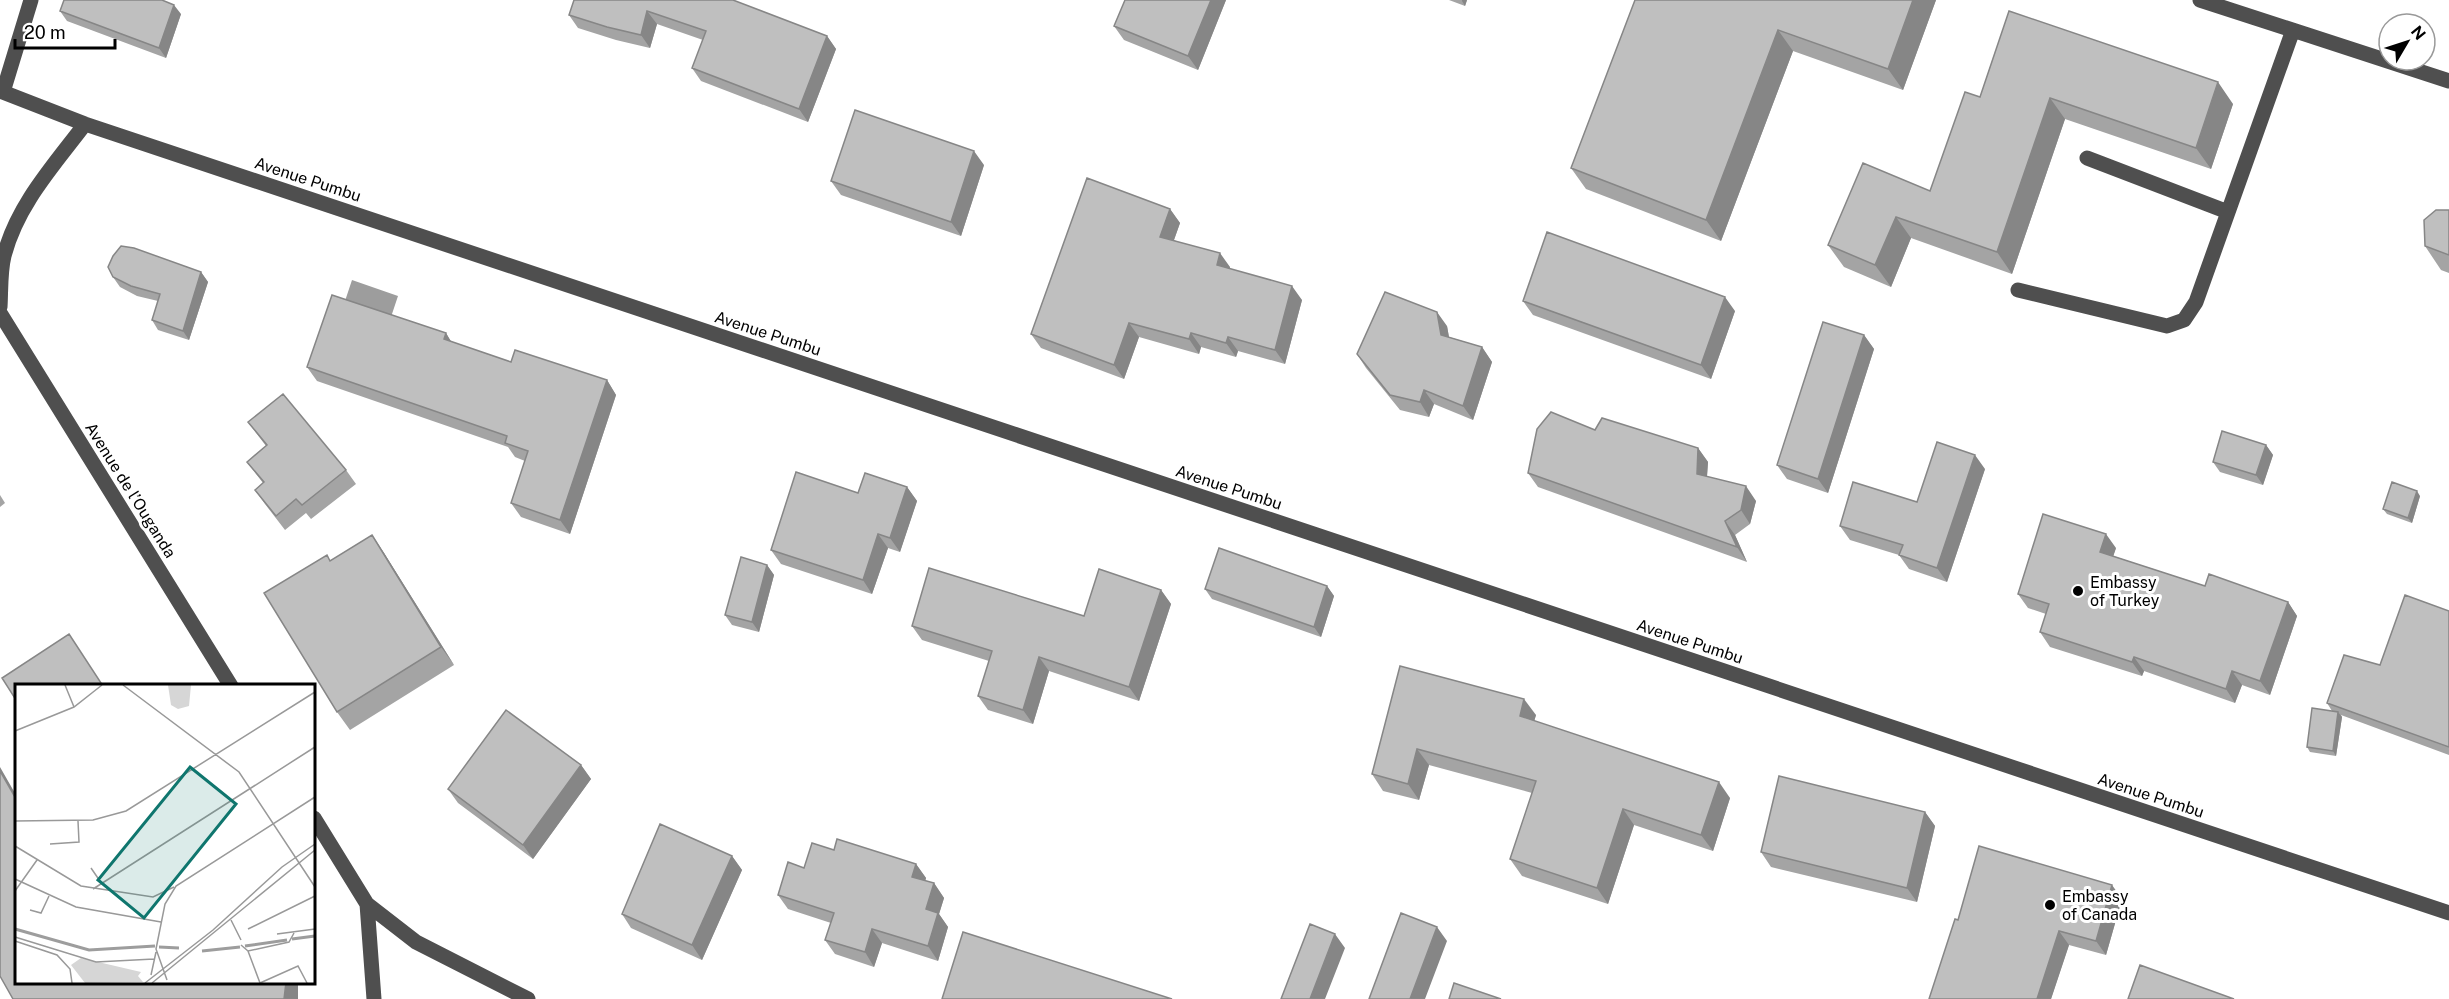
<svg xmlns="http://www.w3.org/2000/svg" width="2449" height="999" viewBox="0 0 2449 999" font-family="'Public Sans',sans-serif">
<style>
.water{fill:#9d9d9d}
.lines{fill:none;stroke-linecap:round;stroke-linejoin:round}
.minor{stroke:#4f4f4f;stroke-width:15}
.wall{fill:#a4a4a4}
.shaded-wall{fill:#868686}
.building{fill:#bfbfbf;stroke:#868686;stroke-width:1.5}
.poi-dot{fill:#000;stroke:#fff;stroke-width:2}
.labels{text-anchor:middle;stroke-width:6;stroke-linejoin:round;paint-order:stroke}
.street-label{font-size:16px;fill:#000;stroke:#fff}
.poi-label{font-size:16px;fill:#000;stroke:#fff;text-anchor:start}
.inset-river{fill:none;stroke:#9d9d9d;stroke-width:3}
.inset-road{fill:none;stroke:#999;stroke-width:1.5}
.view{fill:#0f766e;fill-opacity:0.15;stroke:#0f766e;stroke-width:3}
.inset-edge{fill:none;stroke:#000;stroke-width:3}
</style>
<rect width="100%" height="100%" fill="#fff"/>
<path class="water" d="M352,280L398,296L391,317L345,301Z"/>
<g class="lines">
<path class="minor" d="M2200,0L2449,81
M0,91L85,124L2449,913
M3,92L31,0
M2087,158L2228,212
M2018,290L2167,326L2184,320L2196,302L2293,30
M0,307C1,291 0,272 4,256C17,205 54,165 85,124
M0,313L231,686
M314,818L367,904L416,942L528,999
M367,904L374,999"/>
</g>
<path class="wall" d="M574,0L827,36L836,49L808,122L701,81L692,68L703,40L657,24L650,48L616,40L578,28L569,15Z
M1125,0H1226L1198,70L1124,40L1114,26Z
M1449,0H1467L1465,6Z
M1635,0H1936L1903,90L1793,51L1721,241L1586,189L1571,168Z
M60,11L181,14L166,58L67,21Z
M2009,11L2233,104L2211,169L2065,119L2012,274L1911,238L1891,287L1844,267L1828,245L1930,191L1980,97Z
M984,165L961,236L841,195L831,181Z
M1170,209L1180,223L1174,240L1230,267V269L1302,300L1285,364L1238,351L1236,357L1201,347L1199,354L1139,337L1124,379L1041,348L1031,334Z
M2449,210V273L2441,270L2425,246Z
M201,272L208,282L189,340L158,330L152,320L158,301L137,296L120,287L113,277Z
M1523,301L1735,311L1711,379L1533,315Z
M1447,326L1449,337L1482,347L1492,362L1473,420L1434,404L1429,417L1400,410L1366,368L1357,354Z
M446,333L451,342L511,362L607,380L616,395L570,534L521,517L511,503L525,461L515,457L508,447L317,381L307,367Z
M1864,335L1874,349L1828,493L1787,479L1777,465Z
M248,422L346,470L356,484L311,519L306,513L285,530L265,504L255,490L263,483L247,462L266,446Z
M1595,430L1698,448L1708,462L1707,477L1756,501L1750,524L1735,535L1747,562L1538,487L1528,473Z
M2266,445L2273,455L2263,485L2220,472L2213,462Z
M1985,469L1947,582L1909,569L1899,555L1850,540L1840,526L1917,502Z
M907,487L917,501L900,552L888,548L872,594L781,564L771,550L858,493Z
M0,495L5,503L0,507Z
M2420,496L2412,523L2387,514L2383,509Z
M372,535L384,553L454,665L350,730L337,712L330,561Z
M2116,548L2113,556L2205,586L2288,602L2297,616L2270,695L2242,685L2235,703L2144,671L2142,676L2050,647L2040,632L2046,614L2028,608L2018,594Z
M767,565L774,575L759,632L732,625L725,615Z
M1327,586L1334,596L1321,637L1212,599L1205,589Z
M1161,590L1171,604L1139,701L1049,671L1033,724L988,710L978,696L989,661L922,640L912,626L1084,616Z
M2449,611V755L2341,715L2342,717L2336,756L2310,752L2307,747L2332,711L2327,703L2380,665Z
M1400,666L1536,715L1534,721L1730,798L1713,851L1634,825L1608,904L1522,876L1510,859L1532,793L1429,765L1419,800L1383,791L1372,774Z
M581,765L591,779L533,859L458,803L448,789Z
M1925,812L1935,826L1917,902L1771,867L1761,852Z
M834,850L916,864L926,878L925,881L934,883L944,898L939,914L948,927L938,961L882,943L874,967L835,954L825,940L831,923L788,909L778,895L804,868Z
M732,856L742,870L702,960L631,928L622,914Z
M2122,899L2106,955L2069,945L2051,999H1929L1958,920Z"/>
<path class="shaded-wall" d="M1211,0H1226L1198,70L1188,56Z
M1462,0H1467L1465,6L1462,1Z
M1913,0H1936L1903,90L1888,69Z
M174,5L181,14L166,58L159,48Z
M647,11L657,24L650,48L641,35Z
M1778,30L1793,51L1721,241L1706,220Z
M827,36L836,49L808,122L799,109Z
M2218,82L2233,104L2211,169L2196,148Z
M2050,98L2065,119L2012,274L1997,252Z
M974,151L984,165L961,236L951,222Z
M1170,209L1180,223L1170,251L1160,237Z
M1896,217L1911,238L1891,287L1875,265Z
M1220,253L1230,267L1227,279L1217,265Z
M201,272L208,282L189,340L183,331Z
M1292,286L1302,300L1285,364L1275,350Z
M1725,297L1735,311L1711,379L1701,365Z
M1437,312L1447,326L1451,349L1441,335Z
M1129,323L1139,337L1124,379L1114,365Z
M446,333L455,348L444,339Z
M1191,333L1201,347L1199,354L1189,339Z
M1864,335L1874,349L1828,493L1818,479Z
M1228,337L1238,351L1236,357L1226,343Z
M1482,347L1492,362L1473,420L1463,406Z
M607,380L616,395L570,534L560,520Z
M1424,390L1434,404L1429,417L1420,402Z
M2266,445L2273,455L2263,485L2256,475Z
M1698,448L1708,462L1706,489L1697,474Z
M1975,455L1985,469L1947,582L1937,568Z
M1746,486L1756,501L1750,524L1741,510Z
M907,487L917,501L900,552L890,538Z
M2417,491L2420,496L2412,523L2408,518Z
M1725,521L1735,535L1747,562L1737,547Z
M878,534L888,548L872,594L863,580Z
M2106,534L2116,548L2110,566L2100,552Z
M372,535L384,553L454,665L441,647Z
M767,565L774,575L759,632L752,622Z
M1327,586L1334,596L1321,637L1314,627Z
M1161,590L1171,604L1139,701L1129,687Z
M2288,602L2297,616L2270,695L2260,681Z
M1039,657L1049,671L1033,724L1023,710Z
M2134,657L2144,671L2142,676L2132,662Z
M2232,671L2242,685L2235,703L2226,689Z
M1524,699L1536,715L1531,732L1520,716Z
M2338,712L2342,717L2336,756L2333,751Z
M1417,749L1429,765L1419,800L1408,784Z
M581,765L591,779L533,859L523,845Z
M0,767L16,795V799L0,771Z
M1719,782L1730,798L1713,851L1701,835Z
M1623,809L1634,825L1608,904L1597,888Z
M1925,812L1935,826L1917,902L1907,888Z
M732,856L742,870L702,960L692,945Z
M916,864L926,878L922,891L912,877Z
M934,883L944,898L939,914L948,927L938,961L928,946L926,909Z
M2112,885L2122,899L2106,955L2096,941Z
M1437,927L1447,941L1425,999H1410Z
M872,929L882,943L874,967L865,952Z
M2059,931L2069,945L2051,999H2037Z
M1335,934L1345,948L1325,999H1310Z
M286,982H298V999H284Z"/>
<path class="building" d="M64,0H162L174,5L159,48L60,11Z
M574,0H733L827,36L799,109L692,68L706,31L647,11L641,35L607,27L569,15Z
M1125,0H1211L1188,56L1114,26Z
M1635,0H1913L1888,69L1778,30L1706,220L1571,168Z
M2009,11L2218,82L2196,148L2050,98L1997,252L1896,217L1875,265L1828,245L1863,163L1930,191L1965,92L1980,97Z
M855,110L974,151L951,222L831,181Z
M1087,178L1170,209L1160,237L1220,253L1217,265L1292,286L1275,350L1228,337L1226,343L1191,333L1189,339L1129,323L1114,365L1031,334Z
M2436,210H2449V255L2425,246L2424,220Z
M1547,232L1725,297L1701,365L1523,301Z
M121,246L134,248L201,272L183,331L152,320L160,294L131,286L113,277L108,267L113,256Z
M1385,292L1437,312L1441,335L1482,347L1463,406L1424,390L1420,402L1390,395L1357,354Z
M332,295L446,333L444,339L511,362L515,350L607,380L560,520L511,503L528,451L505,443L507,436L307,367Z
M1823,322L1864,335L1818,479L1777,465Z
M283,394L346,470L302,505L296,499L276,516L255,490L264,482L247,462L267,445L248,422Z
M1551,412L1595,430L1602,418L1698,448L1697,474L1746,486L1741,510L1725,521L1737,547L1528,473L1537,429Z
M2222,431L2266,445L2256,475L2213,462Z
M1937,442L1975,455L1937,568L1899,555L1903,545L1840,526L1853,482L1917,502Z
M796,472L858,493L865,473L907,487L890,538L878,534L863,580L771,550Z
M2392,482L2417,491L2408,518L2383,509Z
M2043,514L2106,534L2100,552L2205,586L2209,574L2288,602L2260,681L2232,671L2226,689L2134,657L2132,662L2040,632L2049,604L2018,594Z
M372,535L441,647L337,712L264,593L327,555L330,561Z
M1219,548L1327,586L1314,627L1205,589Z
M741,557L767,565L752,622L725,615Z
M929,568L1084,616L1099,569L1161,590L1129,687L1039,657L1023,710L978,696L992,651L912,626Z
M2405,595L2449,611V747L2327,703L2344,655L2380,665Z
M69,634L103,686H16V700L2,678Z
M1400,666L1524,699L1520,716L1719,782L1701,835L1623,809L1597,888L1510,859L1536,781L1417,749L1408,784L1372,774Z
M2312,708L2338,712L2333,751L2307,747Z
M506,710L581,765L523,845L448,789Z
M0,771L16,799V982H286L284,999H13L0,976Z
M1779,776L1925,812L1907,888L1761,852Z
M660,824L732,856L692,945L622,914Z
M837,839L916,864L912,877L934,883L926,909L938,913L928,946L872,929L865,952L825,940L834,913L778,895L788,862L804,868L812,843L834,850Z
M1979,846L2112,885L2096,941L2059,931L2037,999H1929L1955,919L1958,920Z
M1401,913L1437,927L1410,999H1369Z
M1310,924L1335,934L1310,999H1281Z
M963,932L1172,999H942Z
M2140,965L2234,999H2128Z
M1454,983L1501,999H1449Z"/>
<g class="poi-dot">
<circle cx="2078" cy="591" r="6"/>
<circle cx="2050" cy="905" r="6"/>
</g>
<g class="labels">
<g class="street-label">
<text transform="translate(308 179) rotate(18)" y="6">Avenue Pumbu</text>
<text transform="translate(768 333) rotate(18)" y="6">Avenue Pumbu</text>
<text transform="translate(1229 487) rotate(18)" y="6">Avenue Pumbu</text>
<text transform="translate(131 490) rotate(58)" y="6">Avenue de l’Ouganda</text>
<text transform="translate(1690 641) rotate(18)" y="6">Avenue Pumbu</text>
<text transform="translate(2151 795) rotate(18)" y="6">Avenue Pumbu</text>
</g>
<g class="poi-label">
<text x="2090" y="588">Embassy<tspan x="2090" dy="18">of Turkey</tspan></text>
<text x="2062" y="902">Embassy<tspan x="2062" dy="18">of Canada</tspan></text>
</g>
</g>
<g transform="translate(15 684)">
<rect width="300" height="300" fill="#fff"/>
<path d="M153,1H176L174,22L163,25L156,21ZM66,274L126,288L123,292L128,298L70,299L56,281Z" fill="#d6d6d6"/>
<path class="inset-river" d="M0,245L74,266L140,262M277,255L300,252M230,262L272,256M144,263L164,264M187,267L225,263"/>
<path class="inset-road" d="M50,1L59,23M108,1L224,88L300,203M0,47L59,23L87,1M0,137L78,136L111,127L300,8M35,160L64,158L63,137M0,162L66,202L138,213L159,203M76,184L87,200M0,195L61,223L146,238M78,205L300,63M0,207L22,176M15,226L26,229L34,212M216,236L226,256M233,245L300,212M262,250L300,245M0,253L81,278L139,275M0,257L42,271L55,285L57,299M226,261L233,267L274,258L279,249M233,267L245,299M136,291L141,268M152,296L141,265L150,220L161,202L300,113M130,299L198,246L267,183L300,160M137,299L300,166M245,299L283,282L292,299"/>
<path class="view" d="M175,83L221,120L129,234L83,196Z"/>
<rect width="300" height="300" class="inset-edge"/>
</g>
<g transform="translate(2407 42) rotate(51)"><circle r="28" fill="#ffffff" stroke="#999999" stroke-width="1.5"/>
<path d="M0-4.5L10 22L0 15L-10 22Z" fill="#000000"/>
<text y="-9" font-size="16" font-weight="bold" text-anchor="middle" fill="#000000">N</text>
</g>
<path d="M15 39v9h100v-9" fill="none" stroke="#000000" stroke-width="3"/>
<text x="24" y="39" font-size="18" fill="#000000" stroke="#ffffff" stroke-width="4.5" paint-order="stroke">20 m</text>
</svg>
